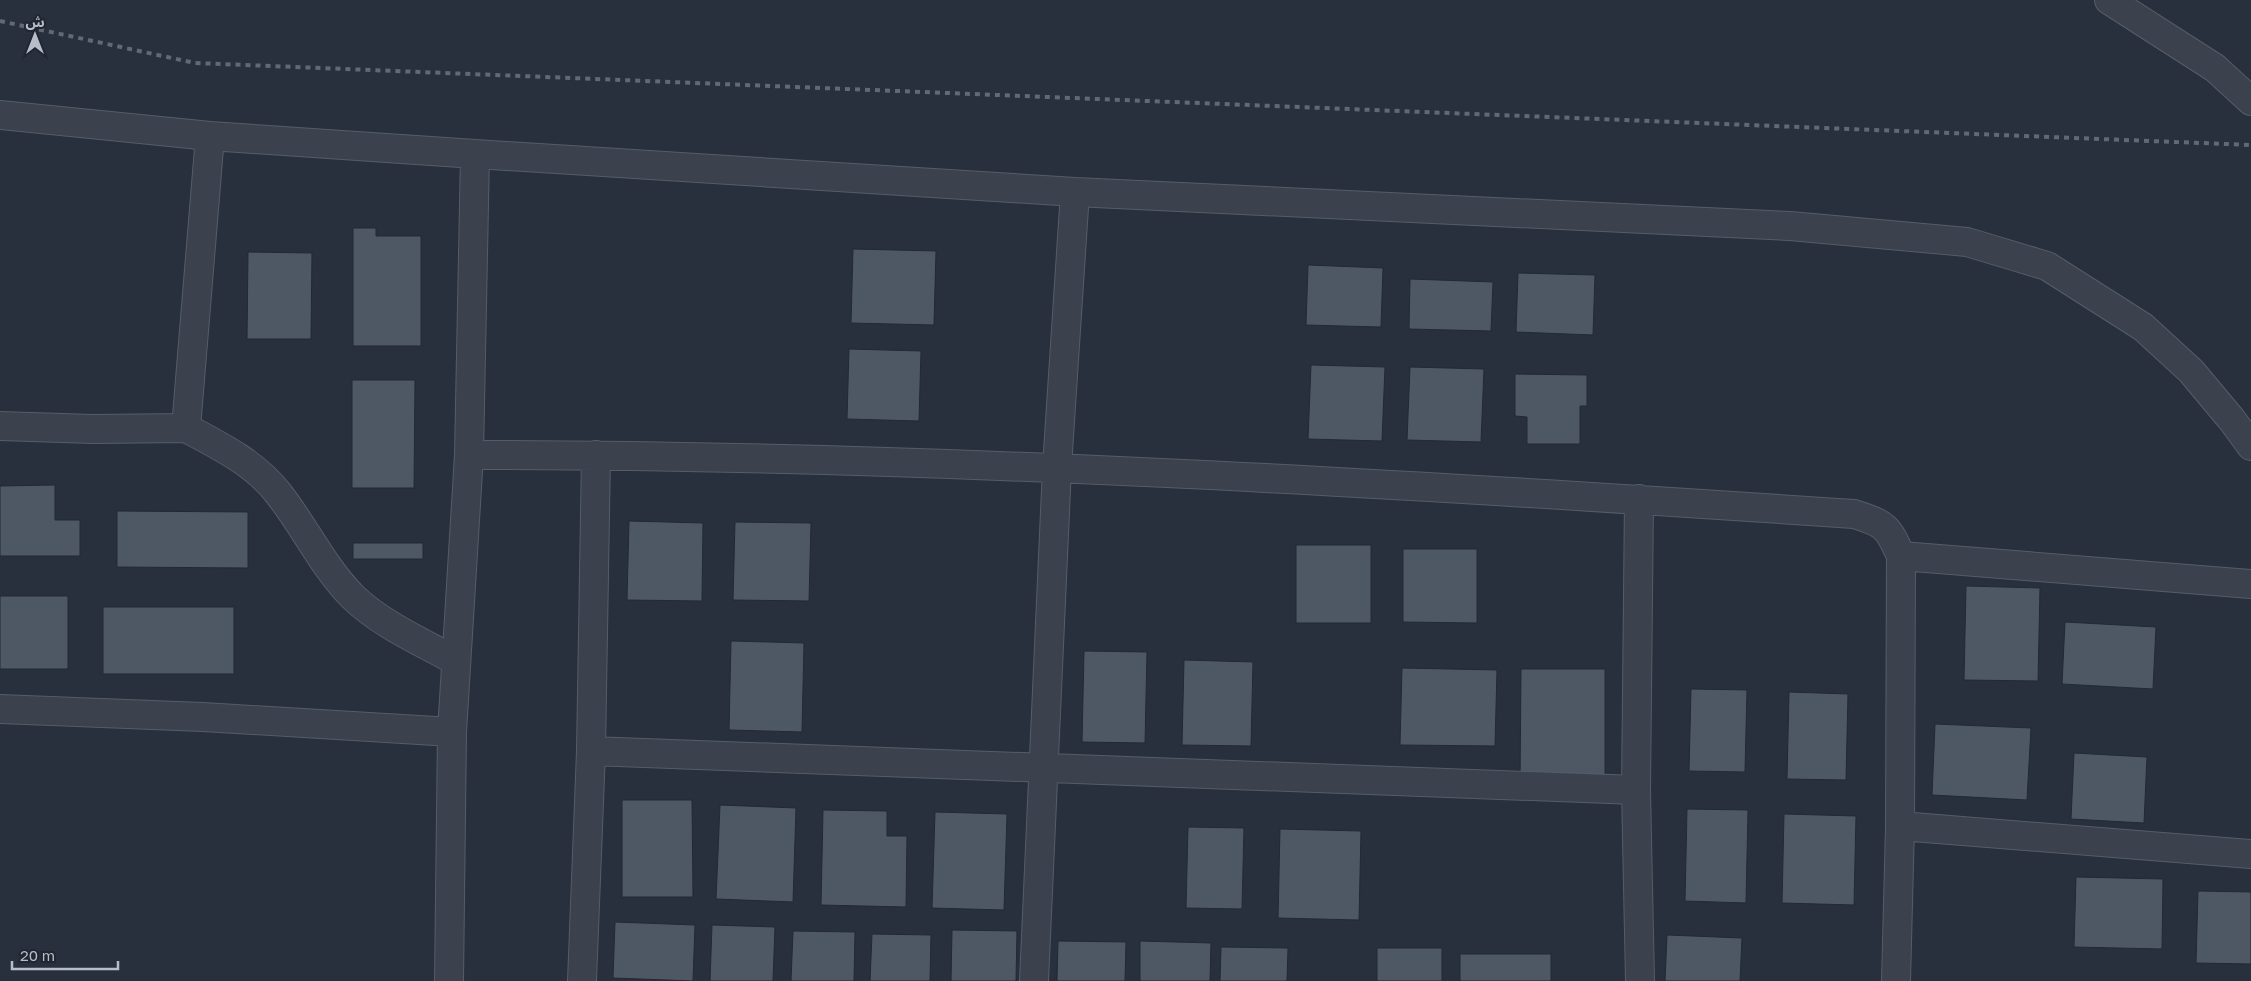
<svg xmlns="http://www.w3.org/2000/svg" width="2251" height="981" viewBox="0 0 2251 981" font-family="'Golos Text','Noto Sans Arabic',sans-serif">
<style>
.building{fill:#4e5865;stroke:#222934}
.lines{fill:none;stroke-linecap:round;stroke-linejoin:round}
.minor-casing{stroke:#565d68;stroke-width:30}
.minor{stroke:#3b424d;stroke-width:28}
.rail{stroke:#606975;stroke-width:4;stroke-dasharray:5 5;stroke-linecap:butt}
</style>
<rect width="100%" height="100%" fill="#27303c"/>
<path class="building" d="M353,228H376V236H421V346H353Z
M853,249L936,251L934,325L851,323Z
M248,252L312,253L311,339H247Z
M1308,265L1383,268L1381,327L1306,325Z
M1518,273L1595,275L1593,335L1516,332Z
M1410,279L1493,282L1491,331L1409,329Z
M849,349L921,351L919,421L847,419Z
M1311,365L1385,367L1382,441L1308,439Z
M1410,367L1484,369L1481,442L1407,440Z
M1515,374L1587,375V406H1580V444H1527V417L1515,416Z
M352,380H415L414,488H352Z
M55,485V520H80V556H0V486Z
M117,511L248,512V568L117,567Z
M629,521L703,523L702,601L627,600Z
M735,522L811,523L809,601L733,600Z
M353,543H423V559H353Z
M1296,545H1371V623H1296Z
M1403,549H1477V623L1403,622Z
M1966,586L2040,588L2038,681L1964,680Z
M0,596H68V669H0Z
M103,607H234V674H103Z
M2065,622L2156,627L2153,689L2062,684Z
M731,641L804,643L802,732L729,730Z
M1084,651L1147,652L1145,743L1082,742Z
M1184,660L1253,662L1251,746L1182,745Z
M1402,668L1497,670L1495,746L1400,745Z
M1521,669H1605V783H1520Z
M1691,689L1747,690L1745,772L1689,771Z
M1789,692L1848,694L1846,780L1787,779Z
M1935,724L2031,728L2027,800L1932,795Z
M2074,753L2147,757L2144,823L2071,819Z
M622,800H692L693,897H622Z
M720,805L796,808L793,902L716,899Z
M1687,809L1748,810L1746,903L1685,901Z
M823,810L887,811V836H907L906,907L821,905Z
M935,812L1007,814L1004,910L932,908Z
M1784,814L1856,816L1854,905L1782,903Z
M1188,827L1244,828L1242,909L1186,908Z
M1280,829L1361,831L1359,920L1278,918Z
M2076,877L2163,879L2162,949L2074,947Z
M2198,891L2251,892V964L2196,963Z
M615,922L695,925L693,981L613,978Z
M712,925L775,927L773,981H710Z
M952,930L1017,931L1016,981H951Z
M793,931L855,932L854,981H791Z
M872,934L931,935L930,981H870Z
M1667,935L1742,938L1740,981H1665Z
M1058,941L1126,942L1125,981H1057Z
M1140,941L1211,943L1210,981H1140Z
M1221,947L1288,948L1287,981H1220Z
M1377,948H1442V981H1377Z
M1460,954H1551V981H1460Z"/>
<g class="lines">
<defs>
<path id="minor" d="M2109,0L2215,68L2251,101
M0,115L210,136L475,154L1075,192L1790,226L1967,242L2047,266L2143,327L2191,371L2232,420L2251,446
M0,426L93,429L186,428L210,136
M186,428C218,445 255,463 278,493C305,527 323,567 353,597C382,625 422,642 456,661
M469,455C931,455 1393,483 1854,514C1886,524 1888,527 1901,556L1900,826L1896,981
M1639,499L1636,790L1640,981
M1901,556L2251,584
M0,709L203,717L452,732
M591,751L1636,790
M1900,826L2251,854
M449,981L452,732L469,455L475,154
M582,981L591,751L596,455
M1034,981L1057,467L1075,192"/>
</defs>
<use href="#minor" class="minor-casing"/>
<use href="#minor" class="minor"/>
<path class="rail" d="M0,21L195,63L2251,145"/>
</g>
<g transform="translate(35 35)" stroke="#202732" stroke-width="4" paint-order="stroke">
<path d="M0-4L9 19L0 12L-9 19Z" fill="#b7bec8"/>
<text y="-8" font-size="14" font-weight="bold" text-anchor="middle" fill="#b7bec8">ش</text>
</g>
<path d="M12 961v8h106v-8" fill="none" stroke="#b7bec8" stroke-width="2.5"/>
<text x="20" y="961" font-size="15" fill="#b7bec8" stroke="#202732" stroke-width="4" paint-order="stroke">20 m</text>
</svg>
